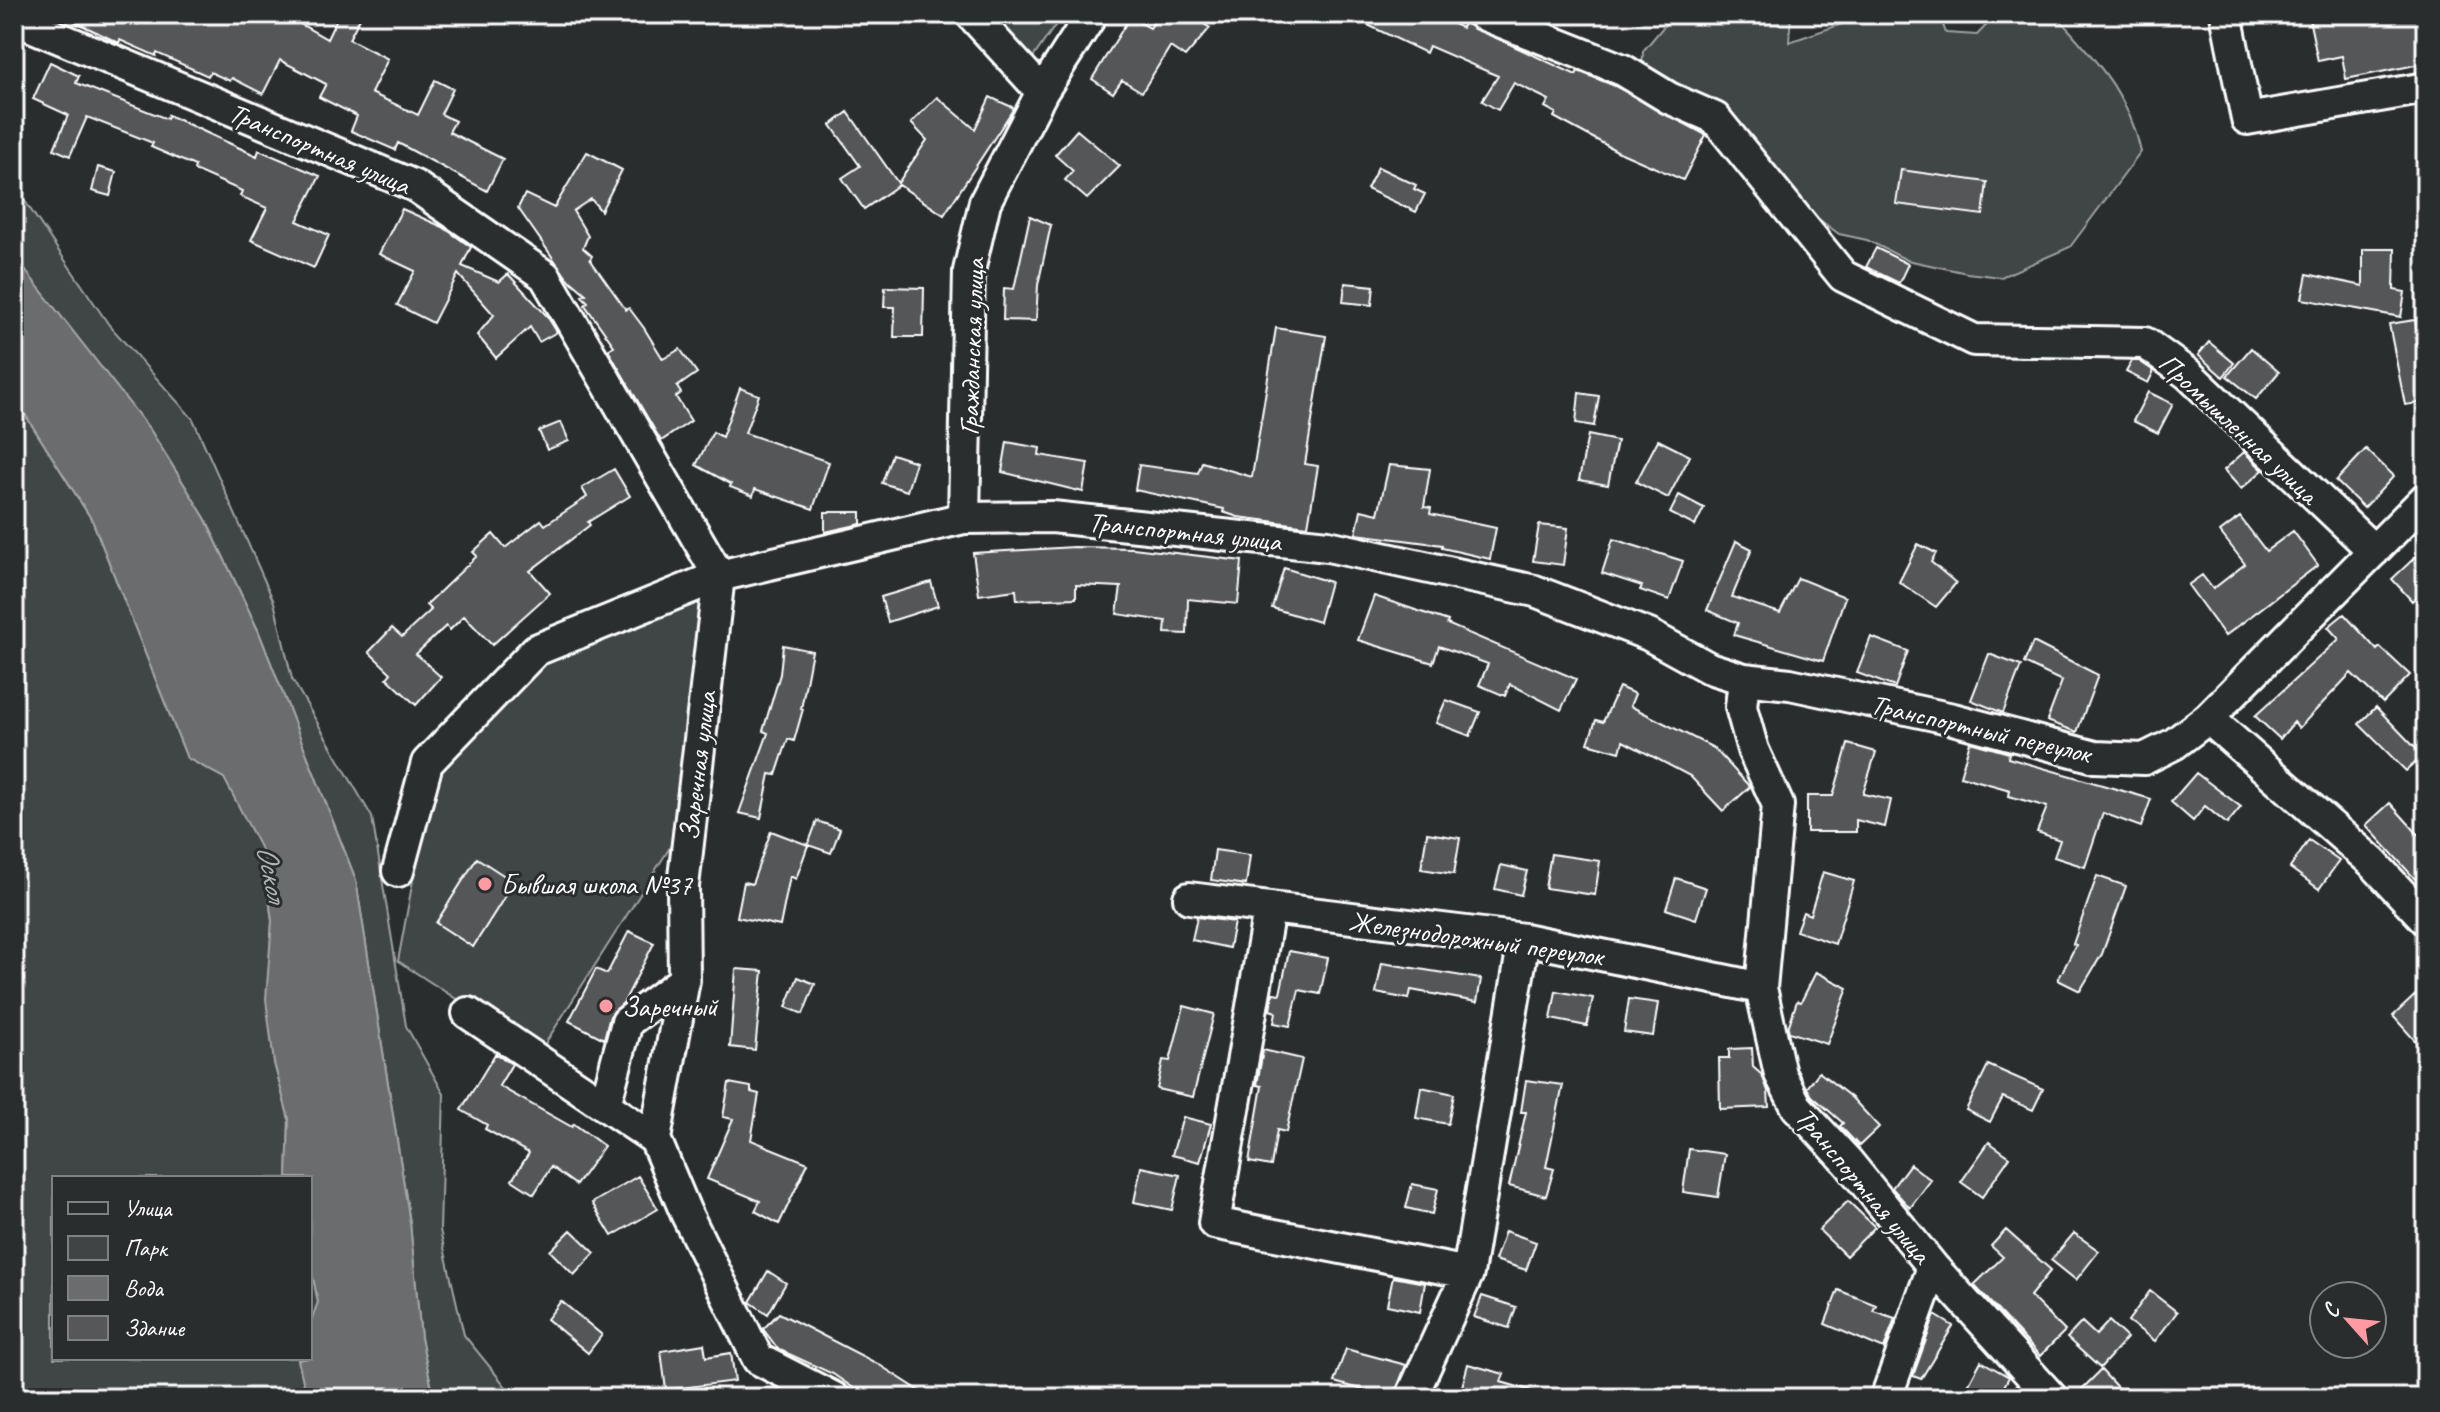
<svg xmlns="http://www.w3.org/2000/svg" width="2440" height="1412" viewBox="0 0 2440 1412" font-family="Caveat,sans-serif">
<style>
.green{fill:#414445;stroke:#a0a2a2;stroke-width:2}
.water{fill:#6a6c6d;stroke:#a6a7a7;stroke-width:2}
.building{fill:#555758;stroke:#fff;stroke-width:2}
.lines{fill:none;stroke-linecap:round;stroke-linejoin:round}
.minor-casing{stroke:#fff;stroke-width:36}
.minor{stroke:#2a2d2e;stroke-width:30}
.poi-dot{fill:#ff9aa2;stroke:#2a2d2e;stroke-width:3}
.labels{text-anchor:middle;stroke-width:6;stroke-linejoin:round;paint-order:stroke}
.street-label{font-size:28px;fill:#fff;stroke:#2a2d2e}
.poi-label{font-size:28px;fill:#fff;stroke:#2a2d2e;text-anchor:start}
.water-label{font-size:30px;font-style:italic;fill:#b4b6b6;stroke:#2a2d2e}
</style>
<rect width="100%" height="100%" fill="#2a2d2e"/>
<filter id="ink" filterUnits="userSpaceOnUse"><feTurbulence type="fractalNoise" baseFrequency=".0125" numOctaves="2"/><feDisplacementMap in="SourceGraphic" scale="16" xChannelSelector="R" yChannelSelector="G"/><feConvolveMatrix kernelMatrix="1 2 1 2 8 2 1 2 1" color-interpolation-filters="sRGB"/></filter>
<g filter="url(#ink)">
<path class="green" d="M1009,14H1063L1032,59L1000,21Z
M1674,14H1791L1789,42L1848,22L1856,14H1939L1946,33L1977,35L1997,14H2055C2094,59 2128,91 2141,152L2070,247L2001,277L1967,273L1907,260L1867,240L1839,234L1794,201L1642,73L1643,51Z
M14,192L22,197L109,325L193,419L274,602L292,679L372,817L406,1026L444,1094L440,1230L464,1335L515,1398H434L421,1338L410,1223L356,880L258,630L205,518L151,431L14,256Z
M14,397L92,520L187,758L224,777L263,852L272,921L267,999L274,1063L289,1119L287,1178H54V1358H299L307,1398H14Z
M710,587L676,838L539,1053L398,961L435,761L540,652Z
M310,1262L318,1302L310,1325Z"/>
<path class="water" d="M14,256L151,431L205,518L258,630L356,880L410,1223L421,1338L434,1398H307L298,1360L310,1358V1325L318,1302L310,1262V1178H287L289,1119L274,1063L266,999L272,921L263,853L224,778L187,758L92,520L14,397Z"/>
<path class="building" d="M59,14H118L138,24L142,14H283L327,39L339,14H362L349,39L388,59L371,93L418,115L435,80L453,89L441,114L455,121L449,132L503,159L487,191L398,143L395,150L351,131L357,116L319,97L326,84L280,60L263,94L232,78L230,81L210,72L208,76L157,53L156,56L120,40L119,43Z
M1160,14H1189L1210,28L1185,57L1170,47L1142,92L1122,80L1113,93L1092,79L1130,17L1150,28Z
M1345,14H1432L1462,28L1464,23L1576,75L1578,71L1615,86L1706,135L1683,180L1617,151L1554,117L1556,113L1545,107L1549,100L1514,83L1498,110L1482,101L1498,76L1429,46L1426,53Z
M2308,14H2424L2426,63L2346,79L2342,56L2318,61Z
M50,62L79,76L76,83L167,119L168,115L257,156L259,150L320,176L297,221L329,235L314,268L251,240L267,208L240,196L242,191L194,170L195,166L151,147L153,143L87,117L70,156L54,149L68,115L33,99Z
M937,97L975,129L990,97L1014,108L944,215L899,185L864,209L842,178L860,166L831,125L848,112L898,183L927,140L911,123Z
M1077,130L1120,166L1087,199L1065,180L1073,171L1055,155Z
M587,152L622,170L601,211L591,199L573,211L588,236L583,248L592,256L590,259L626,310L629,308L644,328L663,359L680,349L697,373L677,387L681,393L676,397L691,421L661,441L608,350L614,346L585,305L588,302L582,296L586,294L567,278L518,208L525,194L554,208Z
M98,167L116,172L110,196L92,191Z
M1378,167L1416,185L1414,189L1425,194L1416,212L1367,189Z
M1901,170L1987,182L1983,215L1896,204Z
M402,209L443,227L471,247L462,266L499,282L508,274L547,316L557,332L539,342L530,327L496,358L477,335L494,315L458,274L433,323L397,305L415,271L379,254Z
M1030,216L1051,225L1038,285L1036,321L1003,320L1004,288L1014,289Z
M1876,248L1908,264L1899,283L1866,267Z
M2363,249H2395L2394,290L2405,292L2401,317L2302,299L2307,274L2363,286Z
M1345,283L1374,286L1372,305L1343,302Z
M885,287L924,288L923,337H894L895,307H884Z
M2415,320L2426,377V402L2405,405L2389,324Z
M1276,328L1326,336L1305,464L1318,466L1308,526L1238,517L1223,512L1224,509L1135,490L1139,465L1198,473L1202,462L1252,477Z
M2209,342L2234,363L2223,377L2198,355Z
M2251,348L2279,372L2256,399L2227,376Z
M2132,361H2139L2154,371L2148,383L2126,372Z
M740,388L759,395L745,433L829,462L813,509L755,489L753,496L730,487L731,484L696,465L713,432L722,437Z
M2148,392L2173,404L2158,433L2133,421Z
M1579,393L1599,396L1594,426L1576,423Z
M561,422L569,441L547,450L539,431Z
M1588,435L1617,441L1608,485L1579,480Z
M1658,440L1690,456L1668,498L1636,482Z
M1007,442L1040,448L1039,455L1088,463L1083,492L1002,472Z
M2366,449L2394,476L2364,508L2336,481Z
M2244,452L2263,470L2241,489L2224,470Z
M892,454L916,462L907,491L882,483Z
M1389,465L1430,469L1424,507L1431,508L1430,514L1496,528L1490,559L1442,548V545L1356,534L1361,510L1378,514Z
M614,469L630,496L588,522L590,525L530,571L550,593L492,645L464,616L450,630L446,626L416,654L441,677L416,705L387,678L391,673L369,652L392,628L402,637L431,610L426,605L477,556L473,552L493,534L505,548L541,520L545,525L587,497L582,488Z
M1679,495L1704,508L1695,526L1670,513Z
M825,512H861V524L825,532Z
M2240,517L2266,551L2293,531L2318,565L2225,636L2188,585L2202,575L2213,589L2245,564L2220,532Z
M1539,525L1568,528L1563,565L1533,561Z
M1613,539L1683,561L1669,600L1640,590L1642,586L1602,573Z
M1736,541L1752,549L1732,597L1780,613L1798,578L1845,597L1823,661L1734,635L1738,623L1707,610Z
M1918,544L1936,553L1931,562L1956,583L1936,607L1899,582Z
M1074,547L1133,548L1242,561L1238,604L1188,599L1187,634L1165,633L1166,621L1117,614L1121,587L1076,585V598L1017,600L1016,590L979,595L973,553Z
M2426,547V588L2412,601L2392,579Z
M1284,568L1330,582L1319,622L1272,608Z
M931,582L938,606L888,622L881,597Z
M1374,596L1448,621L1447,624L1576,679L1561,710L1510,684L1505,696L1479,685L1488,664L1439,646L1433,663L1358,640Z
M2344,614L2377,650L2380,647L2410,675L2383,703L2351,673L2299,728L2294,722L2280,739L2255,716L2339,639L2328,627Z
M1871,637L1908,651L1895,687L1857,673Z
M2033,642L2098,675L2077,732L2047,721L2062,681L2024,663Z
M783,645L812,651L801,709H803L794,741L788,739L776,775L770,774L761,818L739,813L768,733L763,731L780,674Z
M1989,654L2021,666L2003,713L1971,700Z
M1619,687L1635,694L1630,706L1714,748L1750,787L1723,811L1690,776L1623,741L1620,752L1588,743L1596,720L1603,722Z
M1446,700L1480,712L1470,736L1436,723Z
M2376,707L2423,756L2406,771L2359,724Z
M1970,742L2009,753L2008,758L2151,799L2141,827L2103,813L2085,867L2054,857L2060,840L2037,832L2047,807L2009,796L2010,790L1960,776Z
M1848,744L1876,752L1863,794L1891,800L1885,827L1856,820V832H1807V796H1833Z
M2196,773L2241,807L2227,824L2205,806L2193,821L2171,802Z
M2390,803L2426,843V891L2366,825Z
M817,821L840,829L831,853L808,845Z
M771,831L808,845L796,879L790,876L780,926L737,917L744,882L752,884Z
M1427,833L1460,838L1454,874L1421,869Z
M2309,840L2339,861L2319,889L2290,868Z
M1215,850L1250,855L1246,885L1211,880Z
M1551,854L1600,861L1595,895L1545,888Z
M477,858L514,882L473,947L436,923Z
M1501,865L1527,871L1521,895L1495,889Z
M1823,872L1854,881L1835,944L1796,931L1803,912L1810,915Z
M2097,876L2126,886L2102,954L2080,991L2058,980L2076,945L2073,944Z
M1676,878L1706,888L1696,919L1666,909Z
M1197,917L1234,922L1229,948L1192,940Z
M629,931L654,943L624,1002L610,1016L604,1039L569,1021L596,969L607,974Z
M1289,951L1328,958L1320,994L1299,990L1290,1026L1274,1023L1276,1012L1270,1010L1273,993L1280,994Z
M1382,963L1481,979L1477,1002L1411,990L1409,999L1376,993Z
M736,969L763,971L755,1050L730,1047Z
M1816,972L1848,988L1827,1044L1789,1032L1788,1028L1797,1001L1801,1002Z
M798,977L815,984L803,1014L786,1007Z
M2426,985V1053L2393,1016Z
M1556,991L1593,998L1587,1026L1551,1019Z
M1629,999L1658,1003L1653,1036L1624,1032Z
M1184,1006L1214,1014L1193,1097L1157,1089L1163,1060L1170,1061Z
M1752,1048L1753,1067L1762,1075L1768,1091L1769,1107L1720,1109L1719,1058H1729V1049Z
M1263,1050L1302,1059L1286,1132L1277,1130L1271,1166L1249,1162L1262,1086L1257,1085Z
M495,1054L512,1064L499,1086L572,1127L574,1124L604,1146L576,1185L551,1167L534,1194L512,1180L529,1153L485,1129L487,1125L461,1110Z
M1988,1065L2043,1089L2033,1110L2003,1097L1990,1122L1966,1110Z
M1819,1072L1852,1098L1879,1127L1859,1146L1840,1126L1843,1123L1812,1096L1807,1088Z
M1526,1080L1563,1085L1546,1167L1554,1169L1546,1196L1509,1186L1526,1112H1521Z
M729,1083L751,1087V1092L759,1094L751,1140L808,1163L779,1224L755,1211L760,1201L707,1179L733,1119L723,1117Z
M1421,1087L1454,1094L1448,1124L1416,1118Z
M1183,1117L1211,1124L1200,1162L1172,1155Z
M1989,1142L2010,1157L1982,1197L1961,1182Z
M1689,1149L1725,1154L1718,1197L1683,1192Z
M1910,1164L1931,1180L1910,1208L1892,1188Z
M1141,1167L1180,1175L1172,1210L1134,1202Z
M638,1176L658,1209L612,1236L592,1203Z
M1412,1184L1438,1189L1432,1214L1406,1208Z
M1848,1201L1875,1227L1846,1256L1819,1230Z
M571,1230L595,1253L574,1275L550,1251Z
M2006,1230L2051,1270L2030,1296L2065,1331L2040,1356L1974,1285L2003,1257L1991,1246Z
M1505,1231L1536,1242L1526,1270L1495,1260Z
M2074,1233L2099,1251L2076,1280L2051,1260Z
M768,1271L786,1283L768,1314L750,1302Z
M1393,1277L1425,1283L1420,1312L1387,1305Z
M1838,1290L1876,1305L1873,1311L1895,1318L1884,1349L1825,1324Z
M2150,1291L2177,1312L2155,1341L2128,1321Z
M1482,1296L1516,1307L1509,1328L1474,1317Z
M561,1301L602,1335L588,1353L547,1319Z
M779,1313L878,1364L931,1398H868L833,1374L778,1349L763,1329Z
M1935,1315L1953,1326L1921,1379L1913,1376Z
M2109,1321L2127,1338L2100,1368L2067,1338L2082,1322L2096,1335Z
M704,1344L706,1357L731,1353L735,1381L666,1390L661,1351Z
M1346,1349L1406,1365L1393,1398L1334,1382Z
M1981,1361L2009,1377L1998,1398H1961Z
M1468,1364L1504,1374L1501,1382L1539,1393L1538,1398H1459Z
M2101,1370L2127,1398H2073Z"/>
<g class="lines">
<defs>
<path id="minor" d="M971,14L1042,92
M1482,14L1623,70L1669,98L1715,118L1843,276L1974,340L2145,343L2188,374L2374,551
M2226,14L2247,119L2426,88
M14,19L415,186L545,276L719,576L964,518L1052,517L1328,546L1535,591L1649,635L1709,668L1744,679L1790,684L1953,719L2095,757L2144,759L2174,744L2208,718L2426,498
M964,518L969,271L985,202L1042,92L1092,14
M1744,679L1741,707L1753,750L1778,805L1761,988L1780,1074L1797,1107L1848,1162L1933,1267L2052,1398
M2208,718L2372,862L2426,920
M398,871L427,763L536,650L719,576L683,886L684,980L655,1139L686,1213L758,1359L834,1398
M1189,898L1524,939L1761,988
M1269,910L1214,1223L1468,1273
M468,1013L655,1139
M605,1105L627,1022L684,980
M1411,1398L1468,1273L1524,939
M1886,1398L1933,1267"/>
</defs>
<use href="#minor" class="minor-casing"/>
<use href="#minor" class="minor"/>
</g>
</g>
<g class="poi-dot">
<circle cx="485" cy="884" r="8"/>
<circle cx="606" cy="1006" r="8"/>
</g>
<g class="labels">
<g class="street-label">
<text transform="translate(320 148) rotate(23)" y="10">Транспортная улица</text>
<text transform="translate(971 347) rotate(-88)" y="10">Гражданская улица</text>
<text transform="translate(2239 428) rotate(43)" y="10">Промышленная улица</text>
<text transform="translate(1185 531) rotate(6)" y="10">Транспортная улица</text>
<text transform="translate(1981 728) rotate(13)" y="10">Транспортный переулок</text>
<text transform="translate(697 766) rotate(-83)" y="10">Заречная улица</text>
<text transform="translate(1476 938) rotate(8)" y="10">Железнодорожный переулок</text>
<text transform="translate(1864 1185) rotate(50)" y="10">Транспортная улица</text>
</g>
<g class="poi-label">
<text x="501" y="894">Бывшая школа №37</text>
<text x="622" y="1016">Заречный</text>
</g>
<g class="water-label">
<text transform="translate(272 873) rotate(79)" y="10">Оскол</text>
</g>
</g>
<rect width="2440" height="1412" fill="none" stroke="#2a2d2e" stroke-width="48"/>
<rect x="24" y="24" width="2392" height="1364" fill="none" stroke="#fff" stroke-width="3" filter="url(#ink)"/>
<rect x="52" y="1176" width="260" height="184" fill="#2a2d2e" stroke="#7f8182" stroke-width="2"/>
<rect x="68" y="1202" width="40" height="12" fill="#2a2d2e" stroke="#7f8182" stroke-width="2"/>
<text x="124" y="1216" font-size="24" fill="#ffffff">Улица</text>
<rect x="68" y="1236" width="40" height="24" fill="#414445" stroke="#7f8182" stroke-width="2"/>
<text x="124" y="1256" font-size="24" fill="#ffffff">Парк</text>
<rect x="68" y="1276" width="40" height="24" fill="#6a6c6d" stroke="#7f8182" stroke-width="2"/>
<text x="124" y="1296" font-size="24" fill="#ffffff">Вода</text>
<rect x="68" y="1316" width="40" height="24" fill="#555758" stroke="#7f8182" stroke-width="2"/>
<text x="124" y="1336" font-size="24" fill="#ffffff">Здание</text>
<g transform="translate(2348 1320) rotate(297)"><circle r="38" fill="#2a2d2e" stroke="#7f8182" stroke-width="2"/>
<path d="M0-6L14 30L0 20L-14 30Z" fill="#ff9aa2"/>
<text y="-12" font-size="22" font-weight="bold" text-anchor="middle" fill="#ffffff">С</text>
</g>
</svg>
